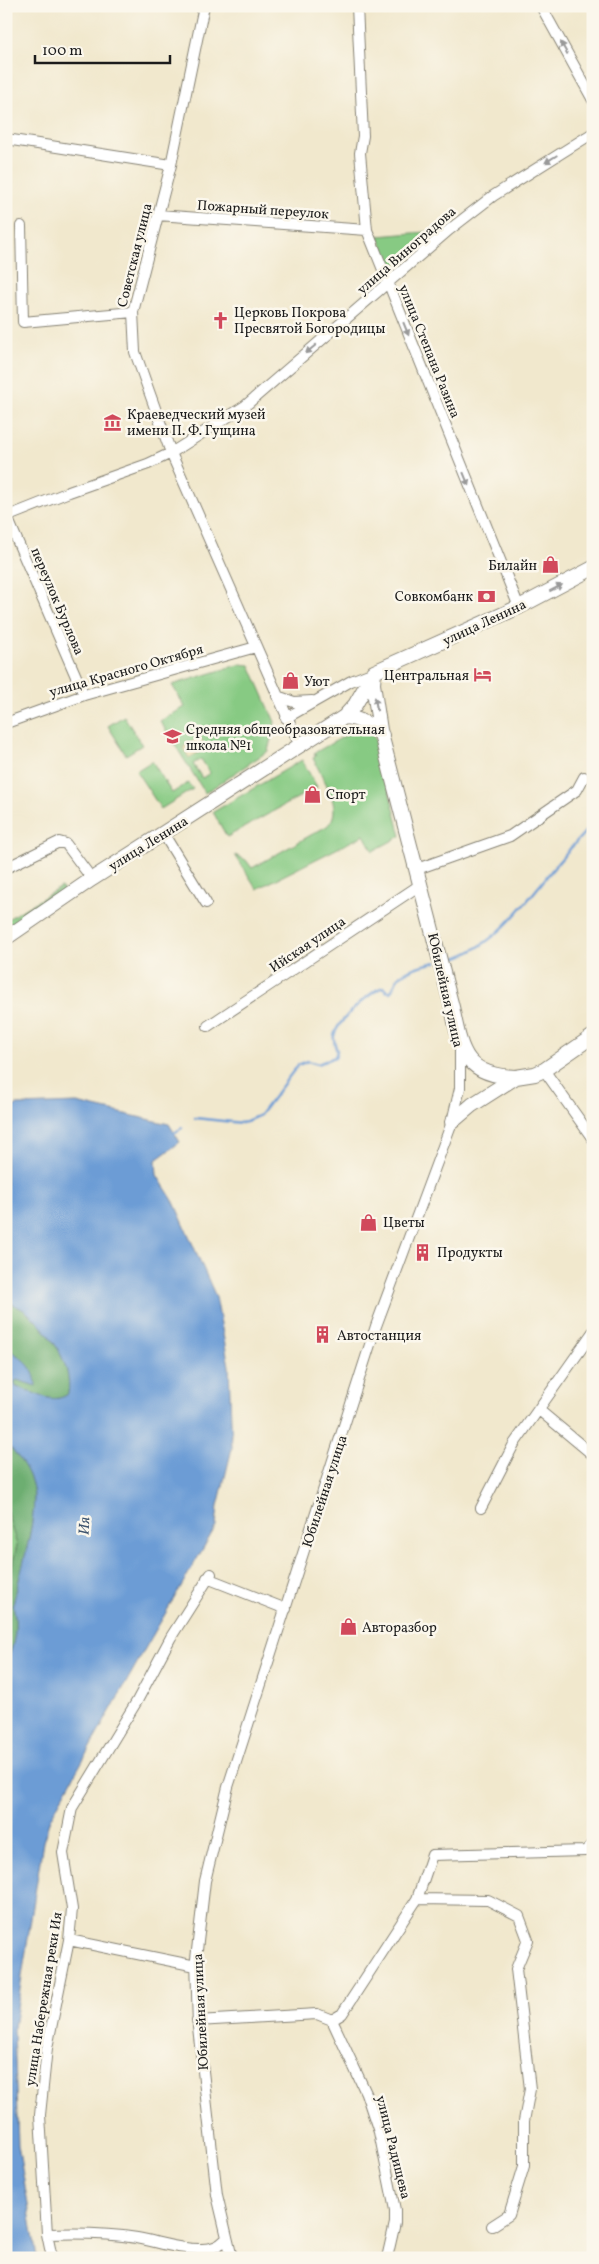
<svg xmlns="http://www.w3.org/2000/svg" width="599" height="2264" viewBox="0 0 599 2264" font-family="Vollkorn,serif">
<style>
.green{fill:#87ca83;stroke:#527350;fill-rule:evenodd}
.forest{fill:#6dae71;stroke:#446546}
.sand{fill:#eeda9e;stroke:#857b5d}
.water{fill:#6c9cd5;stroke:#445c78}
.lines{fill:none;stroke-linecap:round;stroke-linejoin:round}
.stream{stroke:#6c9cd5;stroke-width:2.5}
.street-casing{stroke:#868274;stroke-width:12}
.secondary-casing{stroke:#868274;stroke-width:16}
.street{stroke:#fff;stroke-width:10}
.secondary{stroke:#fff;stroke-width:14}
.oneway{fill:#999}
.labels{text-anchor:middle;stroke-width:5;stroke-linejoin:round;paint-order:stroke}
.street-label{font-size:14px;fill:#1c1c1c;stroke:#fbf7ec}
.poi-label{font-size:14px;fill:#1c1c1c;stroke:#fbf7ec;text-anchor:start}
.water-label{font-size:15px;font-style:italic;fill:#40566f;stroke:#fbf7ec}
</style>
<rect width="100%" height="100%" fill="#fbf7ec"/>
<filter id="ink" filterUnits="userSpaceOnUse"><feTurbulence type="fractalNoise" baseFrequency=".02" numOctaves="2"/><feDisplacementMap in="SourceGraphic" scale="10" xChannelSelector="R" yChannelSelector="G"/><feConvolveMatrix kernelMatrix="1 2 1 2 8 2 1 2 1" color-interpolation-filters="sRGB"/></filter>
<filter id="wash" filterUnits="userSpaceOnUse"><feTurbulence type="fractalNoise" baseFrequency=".0096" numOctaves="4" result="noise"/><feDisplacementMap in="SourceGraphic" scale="20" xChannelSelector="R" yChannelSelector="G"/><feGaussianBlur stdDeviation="1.12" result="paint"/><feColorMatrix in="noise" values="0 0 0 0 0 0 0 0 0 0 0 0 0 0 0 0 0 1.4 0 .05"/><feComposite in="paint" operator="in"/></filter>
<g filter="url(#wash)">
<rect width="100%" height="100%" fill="#f1e8cd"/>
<path class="green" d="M437,231L393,266L390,265L378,236Z
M241,664L250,665L275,722L268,751L205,793L160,721L185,707L172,685ZM201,759L210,773L202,778L193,764Z
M124,716L142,745L126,755L108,726Z
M359,728L371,734L376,740L401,836L373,851L364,835L257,889L235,855L246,860L252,868L327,826C346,809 321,777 313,758L316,756L314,753Z
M302,760L317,787L227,837L213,812Z
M152,761L172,793L188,783L193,789L161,809L136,771Z
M61,887L65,892L6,931V920Z
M6,1509L17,1545L6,1593Z"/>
<path class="forest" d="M6,1301C14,1305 24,1309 30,1315C51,1334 73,1365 68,1394C53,1406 33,1391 16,1387L14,1382L17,1380L27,1382L20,1357L6,1348Z
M6,1443C20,1457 34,1477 34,1498C34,1531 20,1572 13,1605C18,1624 15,1645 6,1663V1593L17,1545L6,1509Z"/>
<path class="sand" d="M200,737L206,748L189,758L183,747Z"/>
<path class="water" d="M77,1103L169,1124L180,1142L156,1160L157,1175L174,1202L216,1297L229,1366L232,1448L218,1506L216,1526L146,1647L50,1819L43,1842L14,2028L18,2145L37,2258H6V1663C15,1645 18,1624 13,1605C20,1572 34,1531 34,1498C34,1477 20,1457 6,1443V1348C21,1357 36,1367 36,1386L17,1380L14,1382L16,1387C33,1391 53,1406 68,1394C73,1365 51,1334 30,1315C24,1309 14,1305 6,1301V1109L17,1105Z"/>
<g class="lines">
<path class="stream" d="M444,961C490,952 520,910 548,875C562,857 578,840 593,823
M195,1118L242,1123L260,1115L298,1065L308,1061L318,1064L335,1057L337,1051C335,1045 333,1041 334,1036C337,1021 371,991 384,987L386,991L390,992C395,988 394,983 398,978C408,968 423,965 436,962
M174,1133L182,1128"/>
</g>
</g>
<g filter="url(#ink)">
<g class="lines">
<defs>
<path id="street" d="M204,6L171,165L133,312L135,352L171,453L300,746
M357,6L363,136L360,153L367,230L519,607
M541,6L593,100
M6,139L171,165
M158,215L367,230
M21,226L23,322L133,312
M6,517L69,492L148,464L171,453L245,406L449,230L493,196L593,133
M7,517L84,695
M277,696L294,702L312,701
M286,718L351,681L374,672
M6,723L84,695L256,647
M163,833L206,903
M6,868L59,842L66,844L92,879
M417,869L510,836L577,790L584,777
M208,1026L420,885
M544,1070L593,1139
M539,1410L593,1455
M481,1508L514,1444L593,1332
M207,1578L286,1609
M417,1899L488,1900L519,1916L528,1940L516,1969L530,2089L524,2121V2166L509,2215L492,2226
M69,1940L196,1966
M332,2020L366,2093L379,2132L395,2210V2223L387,2258
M197,2021L317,2014L332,2020L342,2014L417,1899L432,1855L585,1851L593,1844
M47,2234C77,2233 107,2233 137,2238C159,2242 180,2250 202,2249C213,2249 219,2246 226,2239
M52,2258L47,2234L40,2115L47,2048L69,1940L72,1909L63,1853L72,1808L137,1701L171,1637L211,1574
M232,2258L217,2195L198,2027L196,1959L205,1881L228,1787L376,1326L452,1122L460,1088V1048"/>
<path id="secondary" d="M374,672L519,607L593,568
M374,673L373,684L380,730L452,1007C461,1050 464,1076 516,1077
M344,717C361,719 369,724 382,735
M6,938L92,879L344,717L355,705L374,672
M452,1122L472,1105L516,1077L535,1074L544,1070L593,1036"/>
</defs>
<use href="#street" class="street-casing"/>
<use href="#secondary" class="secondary-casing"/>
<use href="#street" class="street"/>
<use href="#secondary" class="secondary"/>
</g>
<defs><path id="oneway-solid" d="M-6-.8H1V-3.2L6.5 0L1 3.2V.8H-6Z" transform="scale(1.25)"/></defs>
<g class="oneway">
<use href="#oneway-solid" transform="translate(564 48) rotate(-119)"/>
<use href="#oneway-solid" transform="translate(551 159) rotate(148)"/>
<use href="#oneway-solid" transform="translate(406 329) rotate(68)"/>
<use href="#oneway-solid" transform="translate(311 349) rotate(140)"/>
<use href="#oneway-solid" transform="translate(466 479) rotate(68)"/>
<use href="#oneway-solid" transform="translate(556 588) rotate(-27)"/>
<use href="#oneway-solid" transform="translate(376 704) rotate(-99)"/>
</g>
</g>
<defs>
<symbol id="church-bare" viewBox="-9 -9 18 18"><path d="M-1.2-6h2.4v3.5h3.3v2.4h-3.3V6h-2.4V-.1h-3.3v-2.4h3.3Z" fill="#d1495b" stroke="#fbf7ec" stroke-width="2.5" paint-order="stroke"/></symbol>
<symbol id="museum-bare" viewBox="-9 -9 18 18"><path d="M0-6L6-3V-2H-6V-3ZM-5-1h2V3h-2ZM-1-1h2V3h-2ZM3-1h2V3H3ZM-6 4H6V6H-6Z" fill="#d1495b" stroke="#fbf7ec" stroke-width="2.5" paint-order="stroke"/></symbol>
<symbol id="shop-bare" viewBox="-9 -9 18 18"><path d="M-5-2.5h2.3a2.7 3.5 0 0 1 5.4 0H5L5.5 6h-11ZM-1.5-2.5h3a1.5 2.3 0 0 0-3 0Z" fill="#d1495b" stroke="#fbf7ec" stroke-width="2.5" paint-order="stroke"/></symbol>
<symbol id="bank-bare" viewBox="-9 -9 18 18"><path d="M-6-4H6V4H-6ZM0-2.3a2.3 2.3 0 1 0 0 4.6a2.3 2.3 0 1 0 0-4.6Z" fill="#d1495b" stroke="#fbf7ec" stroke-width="2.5" paint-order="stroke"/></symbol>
<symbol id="hotel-bare" viewBox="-9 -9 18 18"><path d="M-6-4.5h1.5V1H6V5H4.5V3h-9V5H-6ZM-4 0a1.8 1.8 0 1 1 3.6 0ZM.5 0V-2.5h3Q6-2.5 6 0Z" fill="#d1495b" stroke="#fbf7ec" stroke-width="2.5" paint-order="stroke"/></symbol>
<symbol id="school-bare" viewBox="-9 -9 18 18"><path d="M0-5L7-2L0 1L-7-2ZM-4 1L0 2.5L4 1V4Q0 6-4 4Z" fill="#d1495b" stroke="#fbf7ec" stroke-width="2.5" paint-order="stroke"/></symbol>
<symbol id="building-bare" viewBox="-9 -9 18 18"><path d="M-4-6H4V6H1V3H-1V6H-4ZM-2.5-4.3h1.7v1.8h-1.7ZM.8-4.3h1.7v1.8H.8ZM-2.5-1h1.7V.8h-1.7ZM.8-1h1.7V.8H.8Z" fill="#d1495b" stroke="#fbf7ec" stroke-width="2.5" paint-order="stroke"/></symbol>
</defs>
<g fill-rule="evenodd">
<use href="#church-bare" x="208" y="308" width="25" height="25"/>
<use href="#museum-bare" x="100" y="410" width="25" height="25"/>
<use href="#shop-bare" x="538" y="552" width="25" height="25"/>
<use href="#bank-bare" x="474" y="584" width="25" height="25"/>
<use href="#hotel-bare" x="470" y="662" width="25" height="25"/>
<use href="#shop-bare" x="278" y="668" width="25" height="25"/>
<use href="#school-bare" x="160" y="724" width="25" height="25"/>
<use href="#shop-bare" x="300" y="782" width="25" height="25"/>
<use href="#shop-bare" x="356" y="1210" width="25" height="25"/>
<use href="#building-bare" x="410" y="1240" width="25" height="25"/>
<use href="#building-bare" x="310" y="1322" width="25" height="25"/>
<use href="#shop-bare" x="336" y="1614" width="25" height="25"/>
</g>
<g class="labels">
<g class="street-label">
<text transform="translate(263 209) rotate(4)" y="5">Пожарный переулок</text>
<text transform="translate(406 250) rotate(-41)" y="5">улица Виноградова</text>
<text transform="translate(134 255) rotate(-76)" y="5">Советская улица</text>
<text transform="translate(430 351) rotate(68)" y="5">улица Степана Разина</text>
<text transform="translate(58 601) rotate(67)" y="5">переулок Бурлова</text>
<text transform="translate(484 622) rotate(-25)" y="5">улица Ленина</text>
<text transform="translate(126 670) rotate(-16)" y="5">улица Красного Октября</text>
<text transform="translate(148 843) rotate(-32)" y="5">улица Ленина</text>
<text transform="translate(307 944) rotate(-34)" y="5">Ийская улица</text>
<text transform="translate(446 990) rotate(77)" y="5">Юбилейная улица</text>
<text transform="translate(324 1491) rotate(-72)" y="5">Юбилейная улица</text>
<text transform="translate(43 1999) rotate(-81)" y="5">улица Набережная реки Ия</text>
<text transform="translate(200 2012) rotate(-93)" y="5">Юбилейная улица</text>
<text transform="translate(394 2147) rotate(76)" y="5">улица Радищева</text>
</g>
<g class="poi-label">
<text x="234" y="317">Церковь Покрова<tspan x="234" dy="16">Пресвятой Богородицы</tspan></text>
<text x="127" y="419">Краеведческий музей<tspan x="127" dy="16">имени П. Ф. Гущина</tspan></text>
<text x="537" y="570" text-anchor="end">Билайн</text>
<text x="473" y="601" text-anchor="end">Совкомбанк</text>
<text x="469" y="680" text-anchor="end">Центральная</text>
<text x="304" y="686">Уют</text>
<text x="186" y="734">Средняя общеобразовательная<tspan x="186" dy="16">школа №1</tspan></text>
<text x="326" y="799">Спорт</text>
<text x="383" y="1227">Цветы</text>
<text x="437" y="1257">Продукты</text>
<text x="337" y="1340">Автостанция</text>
<text x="362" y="1632">Авторазбор</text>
</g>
<g class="water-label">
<text transform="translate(84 1526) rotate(-87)" y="5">Ия</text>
</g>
</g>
<rect width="599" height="2264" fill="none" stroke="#fbf7ec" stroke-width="25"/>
<path d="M35 55v8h135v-8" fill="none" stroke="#1c1c1c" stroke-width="2.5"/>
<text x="42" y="55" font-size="15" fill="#1c1c1c" stroke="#fbf7ec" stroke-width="4" paint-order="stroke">100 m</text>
</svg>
